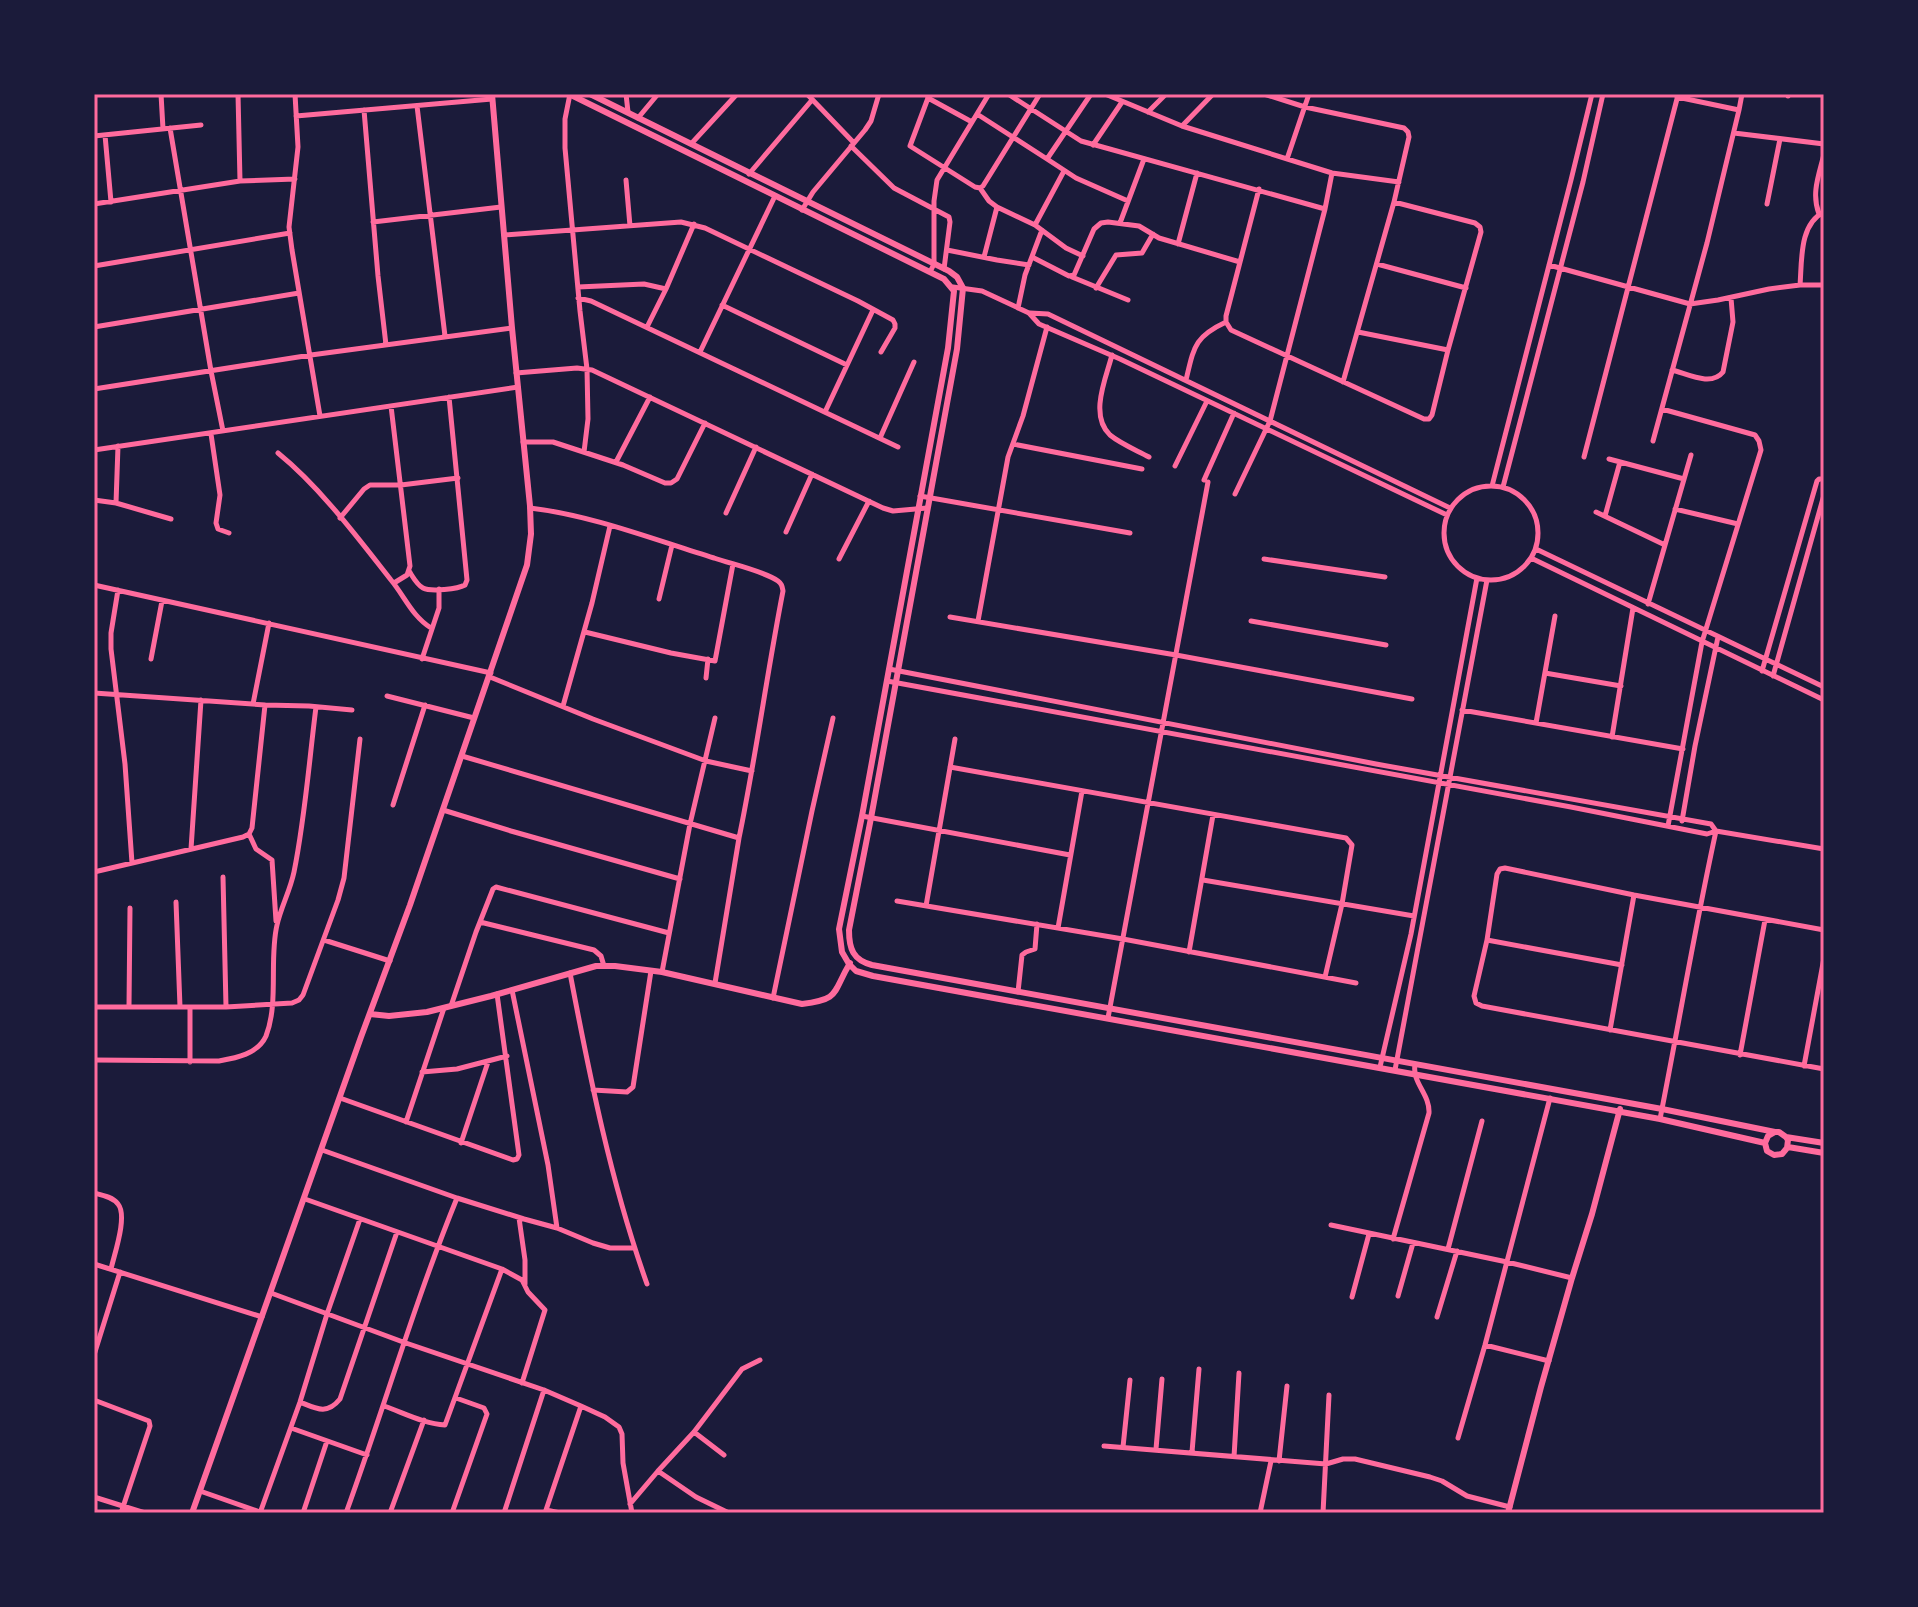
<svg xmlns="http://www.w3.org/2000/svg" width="1918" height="1607" viewBox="0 0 1918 1607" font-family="'Public Sans',sans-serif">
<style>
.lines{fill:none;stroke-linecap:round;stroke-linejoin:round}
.minor{stroke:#ff6b9d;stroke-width:5}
.tertiary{stroke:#ff6b9d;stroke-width:6}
.neatline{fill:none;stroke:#ff6b9d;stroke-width:3}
</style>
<rect width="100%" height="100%" fill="#1b1b3a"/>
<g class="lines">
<path class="minor" d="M161,94L163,129
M238,94L240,181
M295,94L298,147L289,227L292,250L320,416
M570,94L565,119V148L580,311L587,369L588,419L584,452
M626,94L628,112
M807,94L854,143
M927,94L928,98L910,146L975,187L980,188L983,186L1040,94
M1008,94L1081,141L1325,209L1270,421L1235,494
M1105,94L1182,126L1332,173L1399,182
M1264,94L1305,107L1404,128L1408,132L1409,137L1394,202L1343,382
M1788,96V94
M928,98L972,122
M417,106L445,336
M364,110L378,276L386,345
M1739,110L1742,94
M1148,112L1166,94
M977,114L1047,159L1091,94
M296,116L492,99
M638,118L658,94
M1182,126L1213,94
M170,128L211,371L223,431
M1734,133L1824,144
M105,135L111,202
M94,136L201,125
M691,144L737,94
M1093,145L1122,102
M851,146L894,188L949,217L950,222L944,269
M1047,159L1076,178L1128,201
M1287,159L1309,94
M749,174L812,100
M626,180L630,226
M980,188L989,201L997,207L1035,225L1066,248L1083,256
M1259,189L1226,316V322L1231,330L1424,419H1429L1432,415L1448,350L1481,232L1480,227L1475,223L1394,202
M94,204L240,181L295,179
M1767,204L1780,139
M1325,209L1332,173
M802,210L813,192L865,130L871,121L879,94
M1819,214C1811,193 1819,175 1824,154
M373,222L501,207
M1120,223L1144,159
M1035,225L1064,171
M504,235L681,222L705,228L858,301L893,320L895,324V328L881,352
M1178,244L1197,173
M947,250L997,260L1029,265
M984,257L997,207
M1032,257L1069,276L1074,275L1094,229L1101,223L1108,222L1139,226L1159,238L1240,262
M1377,264L1466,288
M1549,265L1690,304L1718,300L1769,289L1800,285H1824
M94,266L290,233
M930,272L934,264V201L937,180L989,94
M1072,277L1128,300
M1800,285C1802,261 1799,224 1824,212
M578,287L644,284L666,289
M953,287L982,291L1029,313L1039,324L1120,359L1447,515
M1096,288L1116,255L1142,253L1153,234
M578,298L591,301L898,447
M722,305L847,365
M1018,308L1025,275L1042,230
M1030,313L1048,314L1450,508
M94,327L299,293
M647,327L666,289L694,224
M1358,332L1448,350
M700,352L775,196
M1112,355C1106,378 1089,415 1110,435C1121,444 1136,450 1149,457
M1672,370C1688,374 1711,387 1723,372L1733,322L1731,298
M516,373L577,368L592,370L883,508L893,511L927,508
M1186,380C1194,347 1194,337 1226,322
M94,389L311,355L512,328
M391,406L410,566L407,575L394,583
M1662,409L1755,435L1759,441L1761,450L1702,642L1668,826
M825,412L873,310
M211,434L220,495L216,523L218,529L229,533
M880,438L914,362
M1653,441L1707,243L1739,110L1677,97
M523,442H553L623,465L665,483H671L677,479L705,423
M1013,444L1142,469
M94,450L518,387
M278,453C320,487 358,538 391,580C405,597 412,616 431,628
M1584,457L1678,95
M1609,459L1684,479
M616,462L650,397
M1175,466L1207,401
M1204,480L1234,413
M1444 533a47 47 0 1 1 94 0a47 47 0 1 1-94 0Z
M1492,486L1571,180L1592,94
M1503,487L1583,182L1603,94
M920,496L1130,533
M94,500L116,503L171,519
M116,503L118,446
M1675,509L1738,524
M1596,512L1665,545
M726,513L756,447
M1605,516L1620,462
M340,518L364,489L370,485H401L458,478
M786,532L812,474
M94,533V544
M1536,549L1824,687
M1531,558L1824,700
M839,559L869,501
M1264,559L1385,577
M409,571C413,577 417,585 423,588C431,592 458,589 465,585L467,580L449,397
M94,585L491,673
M118,590L111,633V649L125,764L132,863
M659,599L672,545
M1648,604L1691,455
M950,617L1176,655L1412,699
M978,621L1008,457L1023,416L1047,327
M1251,621L1386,645
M585,632L671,653L715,661L733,564
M151,659L162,601
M422,659L439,608V589
M889,669L1376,764L1711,824L1716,831
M1762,671L1817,481L1819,479H1824
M1545,673L1621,686
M1773,676L1824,495
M490,677L593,719L706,761L752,771
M706,678L708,659
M887,681L1571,807L1707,834L1716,831L1824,849
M94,693L265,705L309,706L352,710
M387,696L474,718
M253,704L269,623
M563,706L592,603L610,526
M1462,710L1683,749
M1536,723L1555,616
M1612,737L1633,608
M462,756L739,838C756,756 767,673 783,591C782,586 782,584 778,581C764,571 731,564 714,558C655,540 591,515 530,508
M950,767L1346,838L1352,845L1342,904L1325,977
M393,805L425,705
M443,810L511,831L680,879
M862,816L1070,855
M1682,821L1695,746L1718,637
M249,834L256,849L272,860L276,921
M191,849L201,700
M94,872L243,837L249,834L252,828L265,705
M223,877L226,1007
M1203,880L1414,916
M897,901L1123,939L1356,983
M176,902L180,1007
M926,906L955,739
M480,922L594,950L601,956L604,966
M1058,928L1082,791
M1824,930L1634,895L1505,868L1500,869L1497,874L1487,940L1474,996L1476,1003L1482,1006L1824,1069
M324,940L390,961
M1487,940L1622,965
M1189,952L1213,815
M662,972L690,824L715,718
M570,973C590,1078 611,1183 647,1284
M715,983L739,838
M512,990L548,1165L557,1228
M1018,992L1022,955L1026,952L1035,949L1037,924
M773,998L812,811L833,718
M129,1006L130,908
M451,1006L476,932L493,889L496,887L669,933
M94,1007H226L292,1003L299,1000L303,995L338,900L344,878L360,739
M1108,1018L1208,482
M1610,1030L1634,895
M1740,1055L1765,920
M94,1060L219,1061C236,1058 258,1054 266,1036C279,1003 269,958 277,925C281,907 290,891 294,872C305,818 309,762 316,707
M190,1062V1007
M1804,1066L1824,958
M1380,1067L1411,934L1477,578
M1395,1070L1487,580
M422,1072L457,1069L507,1056
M593,1090L627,1092L633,1087L651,971
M340,1098L513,1160L517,1159L519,1155L497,994
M1660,1119C1679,1023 1695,927 1716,831
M406,1122L444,1008
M461,1143L488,1062
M322,1150L457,1198L524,1219L557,1228L593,1243L610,1248H634
M94,1193C102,1195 113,1197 118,1204C128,1216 114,1255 111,1269
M305,1199L502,1269L445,1425C425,1424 404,1413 384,1406
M519,1218L525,1260V1284
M1331,1225L1507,1262L1572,1278
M1393,1239L1429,1113C1430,1094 1412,1083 1415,1065
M1448,1249L1482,1121
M94,1264L262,1317
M502,1269L522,1280L528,1292L545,1310L522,1383
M271,1293L403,1342L544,1390L581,1406L545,1513
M1398,1296L1413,1243
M1352,1297L1369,1234
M1437,1317L1457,1251
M1485,1345L1549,1361
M94,1355L120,1272
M94,1400L149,1421L150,1426L121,1513
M300,1402C317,1409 327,1415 340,1399L397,1232
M581,1406L605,1417L619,1427L622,1434L623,1463L632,1513
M291,1428L367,1455
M694,1432L724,1455
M1458,1438L1485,1345L1550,1098
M1104,1446L1326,1464L1343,1459H1355L1430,1477L1442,1481L1467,1496L1510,1507
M1123,1447L1130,1380
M1156,1449L1162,1379
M1192,1452L1199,1369
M1234,1457L1239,1373
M1279,1461L1287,1386
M658,1471L696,1497L729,1513
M200,1491L263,1513
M94,1497L145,1513
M630,1504L658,1471L694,1432L742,1369L760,1360
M546,1510L560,1513
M260,1513L300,1402L327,1314L360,1219
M303,1513L327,1441
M346,1513C384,1408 415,1301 457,1198
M390,1513L424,1420
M452,1513L487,1414L484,1408L456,1398
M504,1513L544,1390
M1260,1513L1271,1461
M1323,1513L1329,1395"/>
<path class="tertiary" d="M569,94L944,279L954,291L948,348L862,816L839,929L842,952L849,964L856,971L873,976L1660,1119L1765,1143L1767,1151L1774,1155L1782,1154L1787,1148L1788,1140L1786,1137
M590,94L949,271L957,277L963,288L957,349L871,818L849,930C849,949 853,960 872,965L1662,1109L1775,1132
M370,1014L389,1016L427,1012L491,996L596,966H615L662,972L802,1004C841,999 832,993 850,963
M1765,1143L1768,1136L1775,1132H1779L1786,1137L1824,1143
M1788,1147L1824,1153
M192,1513L361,1037L410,905L527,565L531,534L530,506L512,328L492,94
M1508,1513L1541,1387L1572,1278L1592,1214L1620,1109"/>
</g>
<rect width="1918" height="1607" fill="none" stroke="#1b1b3a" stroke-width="192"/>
<rect x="96" y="96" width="1726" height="1415" class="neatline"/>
</svg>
